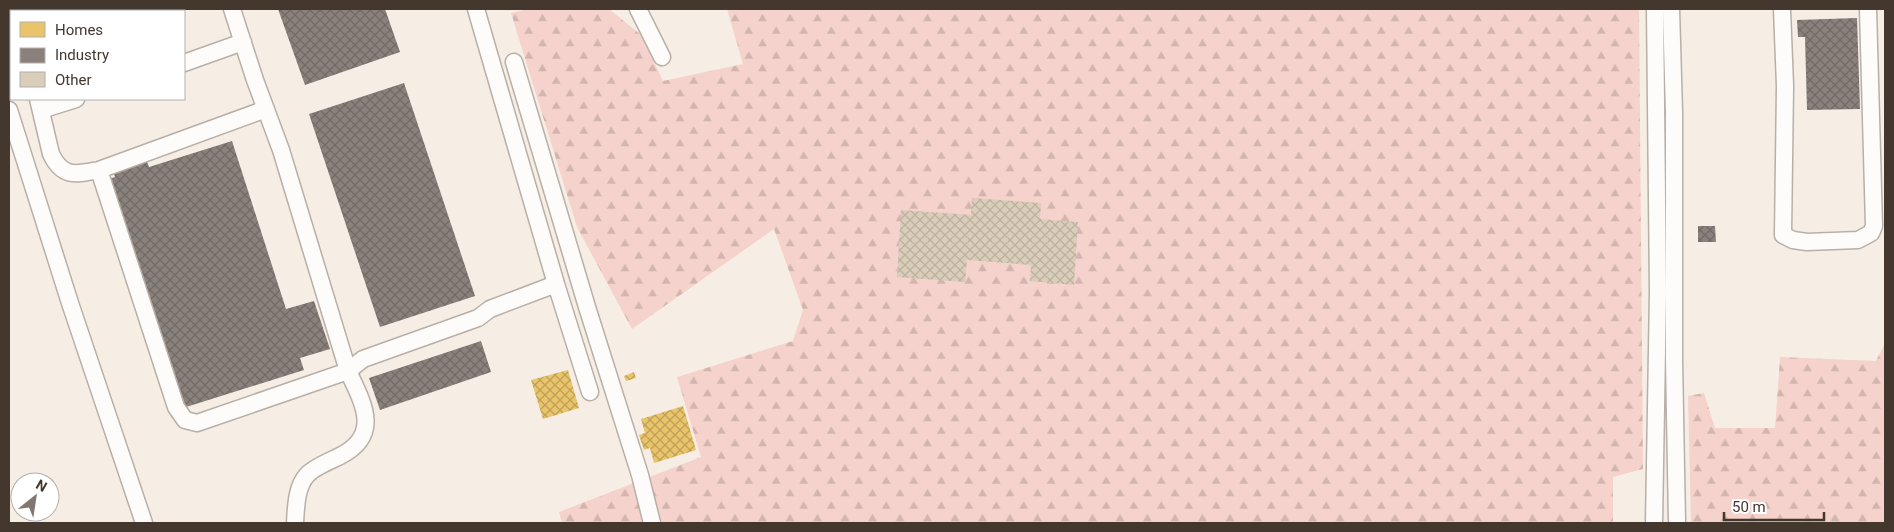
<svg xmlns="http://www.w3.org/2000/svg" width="1894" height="532" viewBox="0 0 1894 532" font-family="Roboto,sans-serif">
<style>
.forest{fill:url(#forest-firs)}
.homes{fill:url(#homes-cross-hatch)}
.industry{fill:url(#industry-cross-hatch)}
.building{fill:url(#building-cross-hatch)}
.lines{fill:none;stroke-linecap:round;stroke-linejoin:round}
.minor-casing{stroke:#b8afa7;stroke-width:19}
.minor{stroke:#fefcfb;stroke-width:16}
</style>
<defs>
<pattern id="forest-firs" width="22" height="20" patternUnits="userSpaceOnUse" patternTransform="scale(1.25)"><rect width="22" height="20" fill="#f5d2cb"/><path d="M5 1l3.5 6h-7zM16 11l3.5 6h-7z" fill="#d3b5af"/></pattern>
<pattern id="homes-cross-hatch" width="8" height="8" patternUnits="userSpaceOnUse" patternTransform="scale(1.25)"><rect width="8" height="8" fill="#e9c46a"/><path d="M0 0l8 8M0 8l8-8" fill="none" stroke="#bea058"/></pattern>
<pattern id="industry-cross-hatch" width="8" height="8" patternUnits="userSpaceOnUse" patternTransform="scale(1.25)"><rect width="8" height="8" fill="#8a817c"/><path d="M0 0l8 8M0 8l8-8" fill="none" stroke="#726a66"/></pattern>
<pattern id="building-cross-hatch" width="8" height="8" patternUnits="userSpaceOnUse" patternTransform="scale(1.25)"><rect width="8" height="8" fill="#dacdba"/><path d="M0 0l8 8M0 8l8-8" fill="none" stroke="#bcb1a0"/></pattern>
</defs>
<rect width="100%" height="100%" fill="#f6ede5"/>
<path class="forest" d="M528,9H609L641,35L663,81L743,64L727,9H1639L1643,469L1613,477V523H562L559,512L701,457L677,377L793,341L803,310L774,229L632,329L577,227L511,13Z
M1885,343V523H1691L1688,396L1704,393L1715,428H1775L1780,357L1876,361Z"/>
<path class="homes" d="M568,370L579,408L543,419L531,380Z
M634,372L636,378L626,381L624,376Z
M683,406L696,450L654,463L650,448L644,450L639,435L645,433L641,419Z"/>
<path class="industry" d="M65,9H79L66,11Z
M278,9H385L400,52L305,85Z
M1857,18L1860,109L1807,110L1805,37H1798L1797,20Z
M404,83L475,296L380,327L309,114Z
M232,141L286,309L314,301L330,349L300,358L304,370L183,408L109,179L115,177L113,170L146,159L149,167Z
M1698,226H1715L1716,242H1698Z
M481,341L491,372L380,410L369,378Z"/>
<path class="building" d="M972,198L1041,203L1040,219L1078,222L1074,285L1030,281L1031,265L967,260L965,282L897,277L901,210L971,215Z"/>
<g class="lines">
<defs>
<path id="minor" d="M232,9L255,80L281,150L348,371C363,403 382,435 340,456C330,461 314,467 307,475C296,487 296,508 295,523
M638,9L662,57
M1671,9L1674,112V359L1677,523
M1782,9L1785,86L1783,235L1793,240L1807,242L1858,240L1871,233L1874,226L1868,9
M121,11L129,9
M514,62L587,307L640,475L652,523
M184,63L243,42
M38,99L51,154C63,179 77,174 99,170L266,109
M9,110L70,303L144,523
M41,110L76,99
M99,170L176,407L185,420L197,423L348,371L363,359L478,318L490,309L556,284L476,9
M556,284L590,392
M1654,523L1658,292L1655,9"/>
</defs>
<use href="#minor" class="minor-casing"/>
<use href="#minor" class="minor"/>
</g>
<rect width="1894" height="532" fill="none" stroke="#43372e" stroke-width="20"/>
<rect x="10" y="10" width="175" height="90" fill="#ffffff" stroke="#b4afab"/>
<rect x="20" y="22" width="25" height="15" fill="#e9c46a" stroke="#b4afab"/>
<text x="55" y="35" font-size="15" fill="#43372e">Homes</text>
<rect x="20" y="48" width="25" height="15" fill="#8a817c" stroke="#b4afab"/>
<text x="55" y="60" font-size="15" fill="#43372e">Industry</text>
<rect x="20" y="72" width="25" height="15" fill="#dacdba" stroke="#b4afab"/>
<text x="55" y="85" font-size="15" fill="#43372e">Other</text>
<g transform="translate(35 497) rotate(30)"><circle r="24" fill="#ffffff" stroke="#b4afab"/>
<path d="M0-4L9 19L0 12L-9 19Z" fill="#82776e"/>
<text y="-8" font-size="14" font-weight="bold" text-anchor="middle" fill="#43372e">N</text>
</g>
<path d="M1724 512v8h100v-8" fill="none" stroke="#43372e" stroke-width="2.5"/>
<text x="1732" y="512" font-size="15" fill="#43372e" stroke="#ffffff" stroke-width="4" paint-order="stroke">50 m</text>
</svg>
